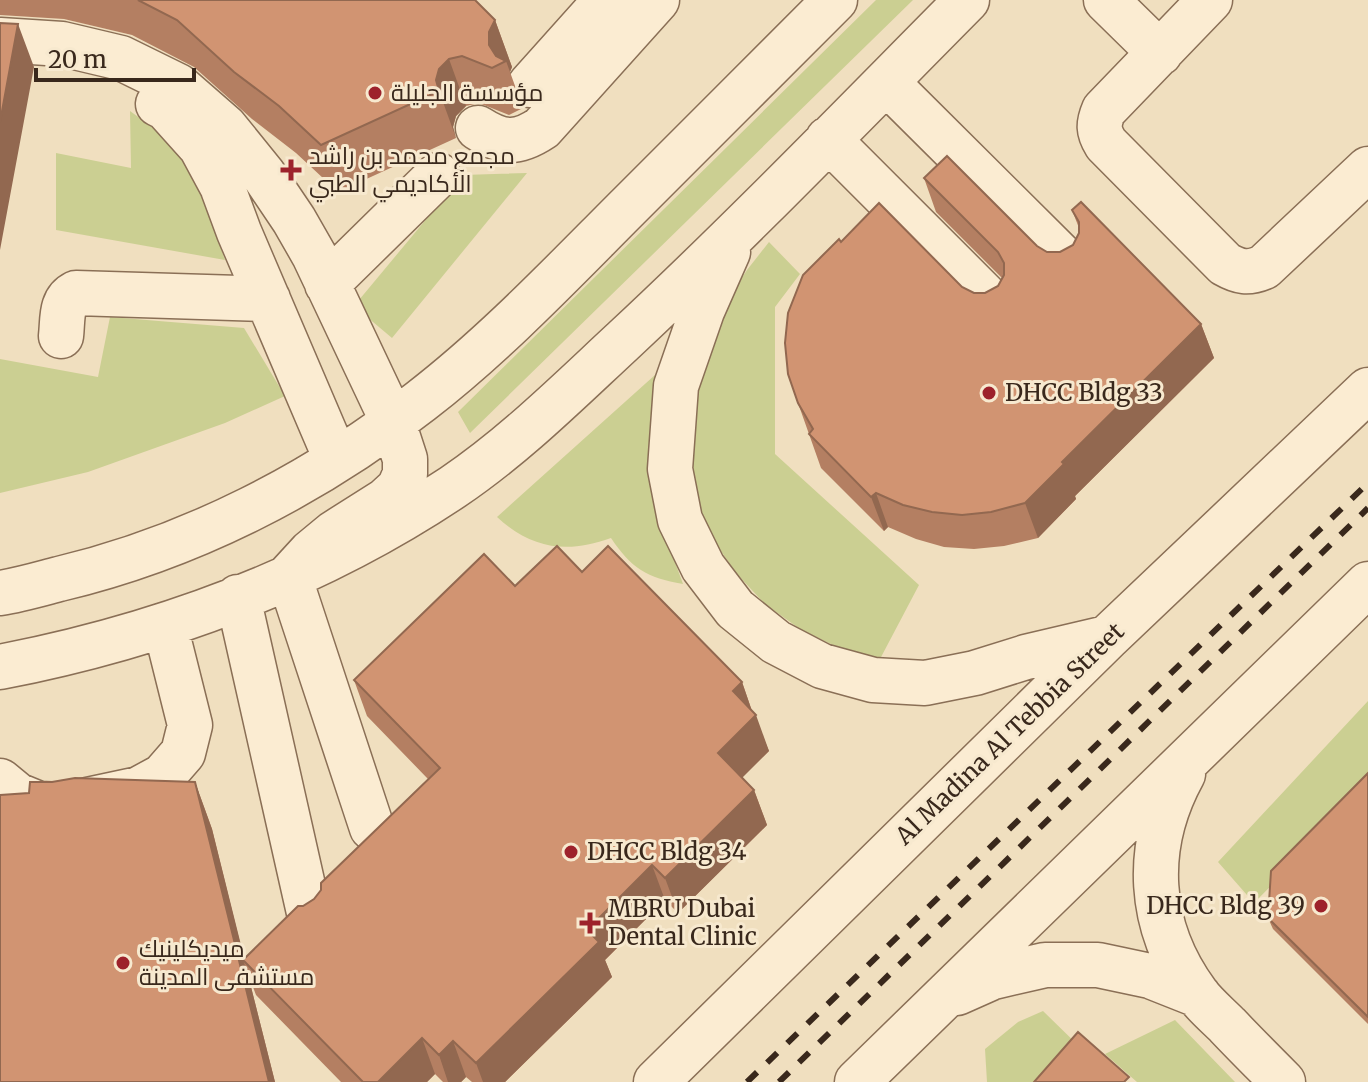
<svg xmlns="http://www.w3.org/2000/svg" width="1368" height="1082" viewBox="0 0 1368 1082" font-family="Merriweather,Cairo,serif">
<style>
.green{fill:#cbcf92}
.lines{fill:none;stroke-linecap:round;stroke-linejoin:round}
.minor-casing{stroke:#8a6f56;stroke-width:47}
.minor{stroke:#fbecd2;stroke-width:44}
.rail{stroke:#39281c;stroke-width:6;stroke-dasharray:14 14;stroke-linecap:butt}
.wall{fill:#b47f62}
.shaded-wall{fill:#926850}
.building{fill:#d19472;stroke:#926850;stroke-width:2}
.poi-dot{fill:#9d222b;stroke:#f7e9cf;stroke-width:3}
.labels{text-anchor:middle;stroke-width:6;stroke-linejoin:round;paint-order:stroke}
.poi-label{font-size:24px;fill:#39281c;stroke:#f7e9cf;text-anchor:start}
.street-label{font-size:24px;fill:#39281c;stroke:#f7e9cf}
</style>
<rect width="100%" height="100%" fill="#f0dfbf"/>
<path class="green" d="M876,0H913L470,433L458,412Z
M130,111C138,117 147,123 155,129C194,163 209,214 225,260L56,230V153L131,168Z
M527,173L392,338L354,306L463,175Z
M769,242L800,274L775,307V454L919,585L880,659L839,648L800,629L765,604L736,573L716,544L701,511L691,478L690,405L727,301L747,270Z
M110,317L244,328L285,396L225,423L88,472L0,493V359L98,377Z
M665,366L668,543L683,584C647,578 631,568 611,538C567,554 532,549 497,517Z
M1368,701V788L1254,903L1218,862Z
M1043,1011L1086,1053L1060,1082H987L985,1049L1018,1022Z
M1175,1020L1235,1082H1137L1105,1054Z"/>
<g class="lines">
<defs>
<path id="minor" d="M1106,0L1160,53
M1210,0L1104,110C1098,124 1098,131 1106,144L1225,264C1239,272 1248,274 1264,267L1368,169
M0,40L62,44L121,58L178,86L225,127L263,174L294,220L314,255L393,422L405,459V474L399,488L386,500L334,533L311,552L289,576L372,828
M886,82L1067,262
M530,85L606,0
M158,104L166,108L201,147L222,186L239,232L336,459
M478,128C503,144 518,144 542,128L657,0
M828,139L992,303
M728,252L702,311L676,386L670,469L680,520L703,567L735,609L776,642L822,666L873,680L925,683L975,673L1026,657L1107,638
M327,284L438,175
M61,336C63,319 60,301 76,293L268,299
M0,593C20,590 40,584 59,579C190,548 315,484 421,401C496,343 562,273 629,206C698,137 766,69 835,0
M238,597L310,917
M0,667C160,636 317,578 453,487C515,445 568,392 623,341C741,231 853,115 967,0
M1183,774C1143,847 1147,926 1197,994C1205,1005 1217,1015 1227,1025C1245,1044 1264,1063 1283,1082
M0,781L17,795L39,804L64,805L139,789L163,776L183,753L190,725L165,625
M957,993L993,977L1045,965H1098L1150,976L1198,995
M656,1082L1107,638L1368,390
M857,1082L1368,584"/>
</defs>
<use href="#minor" class="minor-casing"/>
<use href="#minor" class="minor"/>
<path class="rail" d="M747,1082L1368,483
M779,1082L1368,508"/>
</g>
<path class="wall" d="M0,0H475L495,20L512,67L510,72L523,108L509,115L479,103L466,106L456,116L453,127L456,138L338,192L296,153L252,119L194,67L132,35L64,19L0,15Z
M924,178L1047,252H1060L1073,245L1079,233V228L1072,210L1201,324L1214,358L1075,496L1076,499L1038,538L1004,546L974,549L944,547L916,539L888,527L884,531L821,468L798,403L841,242L962,287L974,293H985L998,286L1002,278L936,212Z
M582,572L742,682L752,711L769,751L742,777L754,790L767,825L678,913L665,900L605,960L612,977L505,1082H472L466,1077L461,1082H443L435,1074L427,1082H341L256,995L247,971L275,1082H0L195,782L212,829L244,959L303,906L314,899L428,779L367,716L354,680L515,586Z
M1368,773V1024L1273,929L1268,918Z"/>
<path class="shaded-wall" d="M495,20L512,67L510,72L506,61L496,66L489,45V32Z
M18,24L34,67L0,250V122Z
M449,59L466,106L456,116L453,127L456,138L439,91L436,80L439,69Z
M1201,324L1214,358L1075,496L1076,499L1038,538L1025,503L1062,462Z
M876,493L888,527L884,531L871,497Z
M742,682L754,717L756,715L769,751L731,789L718,753L733,691Z
M195,782L212,829L245,961L243,960L247,971L275,1082H269Z
M754,790L767,825L678,913L665,878Z
M652,865L665,900L605,960L612,977L505,1082H483L476,1063L587,930Z
M422,1038L435,1074L427,1082H378Z
M453,1041L466,1077L461,1082H448L439,1055Z"/>
<path class="building" d="M138,0H475L495,20L489,32V45L496,56L506,61L492,68L462,56L449,59L439,69L436,80L439,91L321,145L279,106L234,72L177,20Z
M0,23L18,24L0,122Z
M947,156L1037,246L1047,252H1060L1073,245L1079,233V222L1072,210L1081,202L1201,324L1062,462L1064,464L1025,503L991,512L962,515L932,512L903,505L876,493L871,497L809,434L813,429L798,403L788,374L785,343L788,313L803,275L839,239L841,242L879,203L962,287L974,293H985L998,286L1004,275V263L998,252L924,178Z
M557,546L582,572L608,546L742,682L733,691L756,715L718,753L754,790L665,878L652,865L587,930L599,942L476,1063L453,1041L439,1055L422,1038L378,1082H363L243,960L298,906H303L314,899L321,890V883L440,768L354,680L484,554L515,586Z
M1368,773V1017L1268,918L1271,871Z
M75,778L195,782L269,1082H0V795L29,793L30,782H52Z
M1078,1032L1129,1077L1124,1082H1034Z"/>
<g class="poi-dot">
<circle cx="375" cy="93" r="8"/>
<path d="M287 158h8v8h8v8h-8v8h-8v-8h-8v-8h8z"/>
<circle cx="989" cy="393" r="8"/>
<circle cx="571" cy="852" r="8"/>
<circle cx="1321" cy="906" r="8"/>
<path d="M586 911h8v8h8v8h-8v8h-8v-8h-8v-8h8z"/>
<circle cx="123" cy="963" r="8"/>
</g>
<g class="labels">
<g class="poi-label">
<text x="391" y="101">مؤسسة الجليلة</text>
<text x="309" y="164">مجمع محمد بن راشد<tspan x="309" dy="28">الأكاديمي الطبي</tspan></text>
<text x="1005" y="401">DHCC Bldg 33</text>
<text x="587" y="860">DHCC Bldg 34</text>
<text x="1305" y="914" text-anchor="end">DHCC Bldg 39</text>
<text x="608" y="917">MBRU Dubai<tspan x="608" dy="28">Dental Clinic</tspan></text>
<text x="139" y="957">ميديكلينيك<tspan x="139" dy="28">مستشفى المدينة</tspan></text>
</g>
<g class="street-label">
<text transform="translate(1010 734) rotate(-44)" y="8">Al Madina Al Tebbia Street</text>
</g>
</g>
<path d="M36 68v12h158v-12" fill="none" stroke="#39281c" stroke-width="4"/>
<text x="48" y="68" font-size="24" fill="#39281c" stroke="#f7e9cf" stroke-width="6" paint-order="stroke">20 m</text>
</svg>
